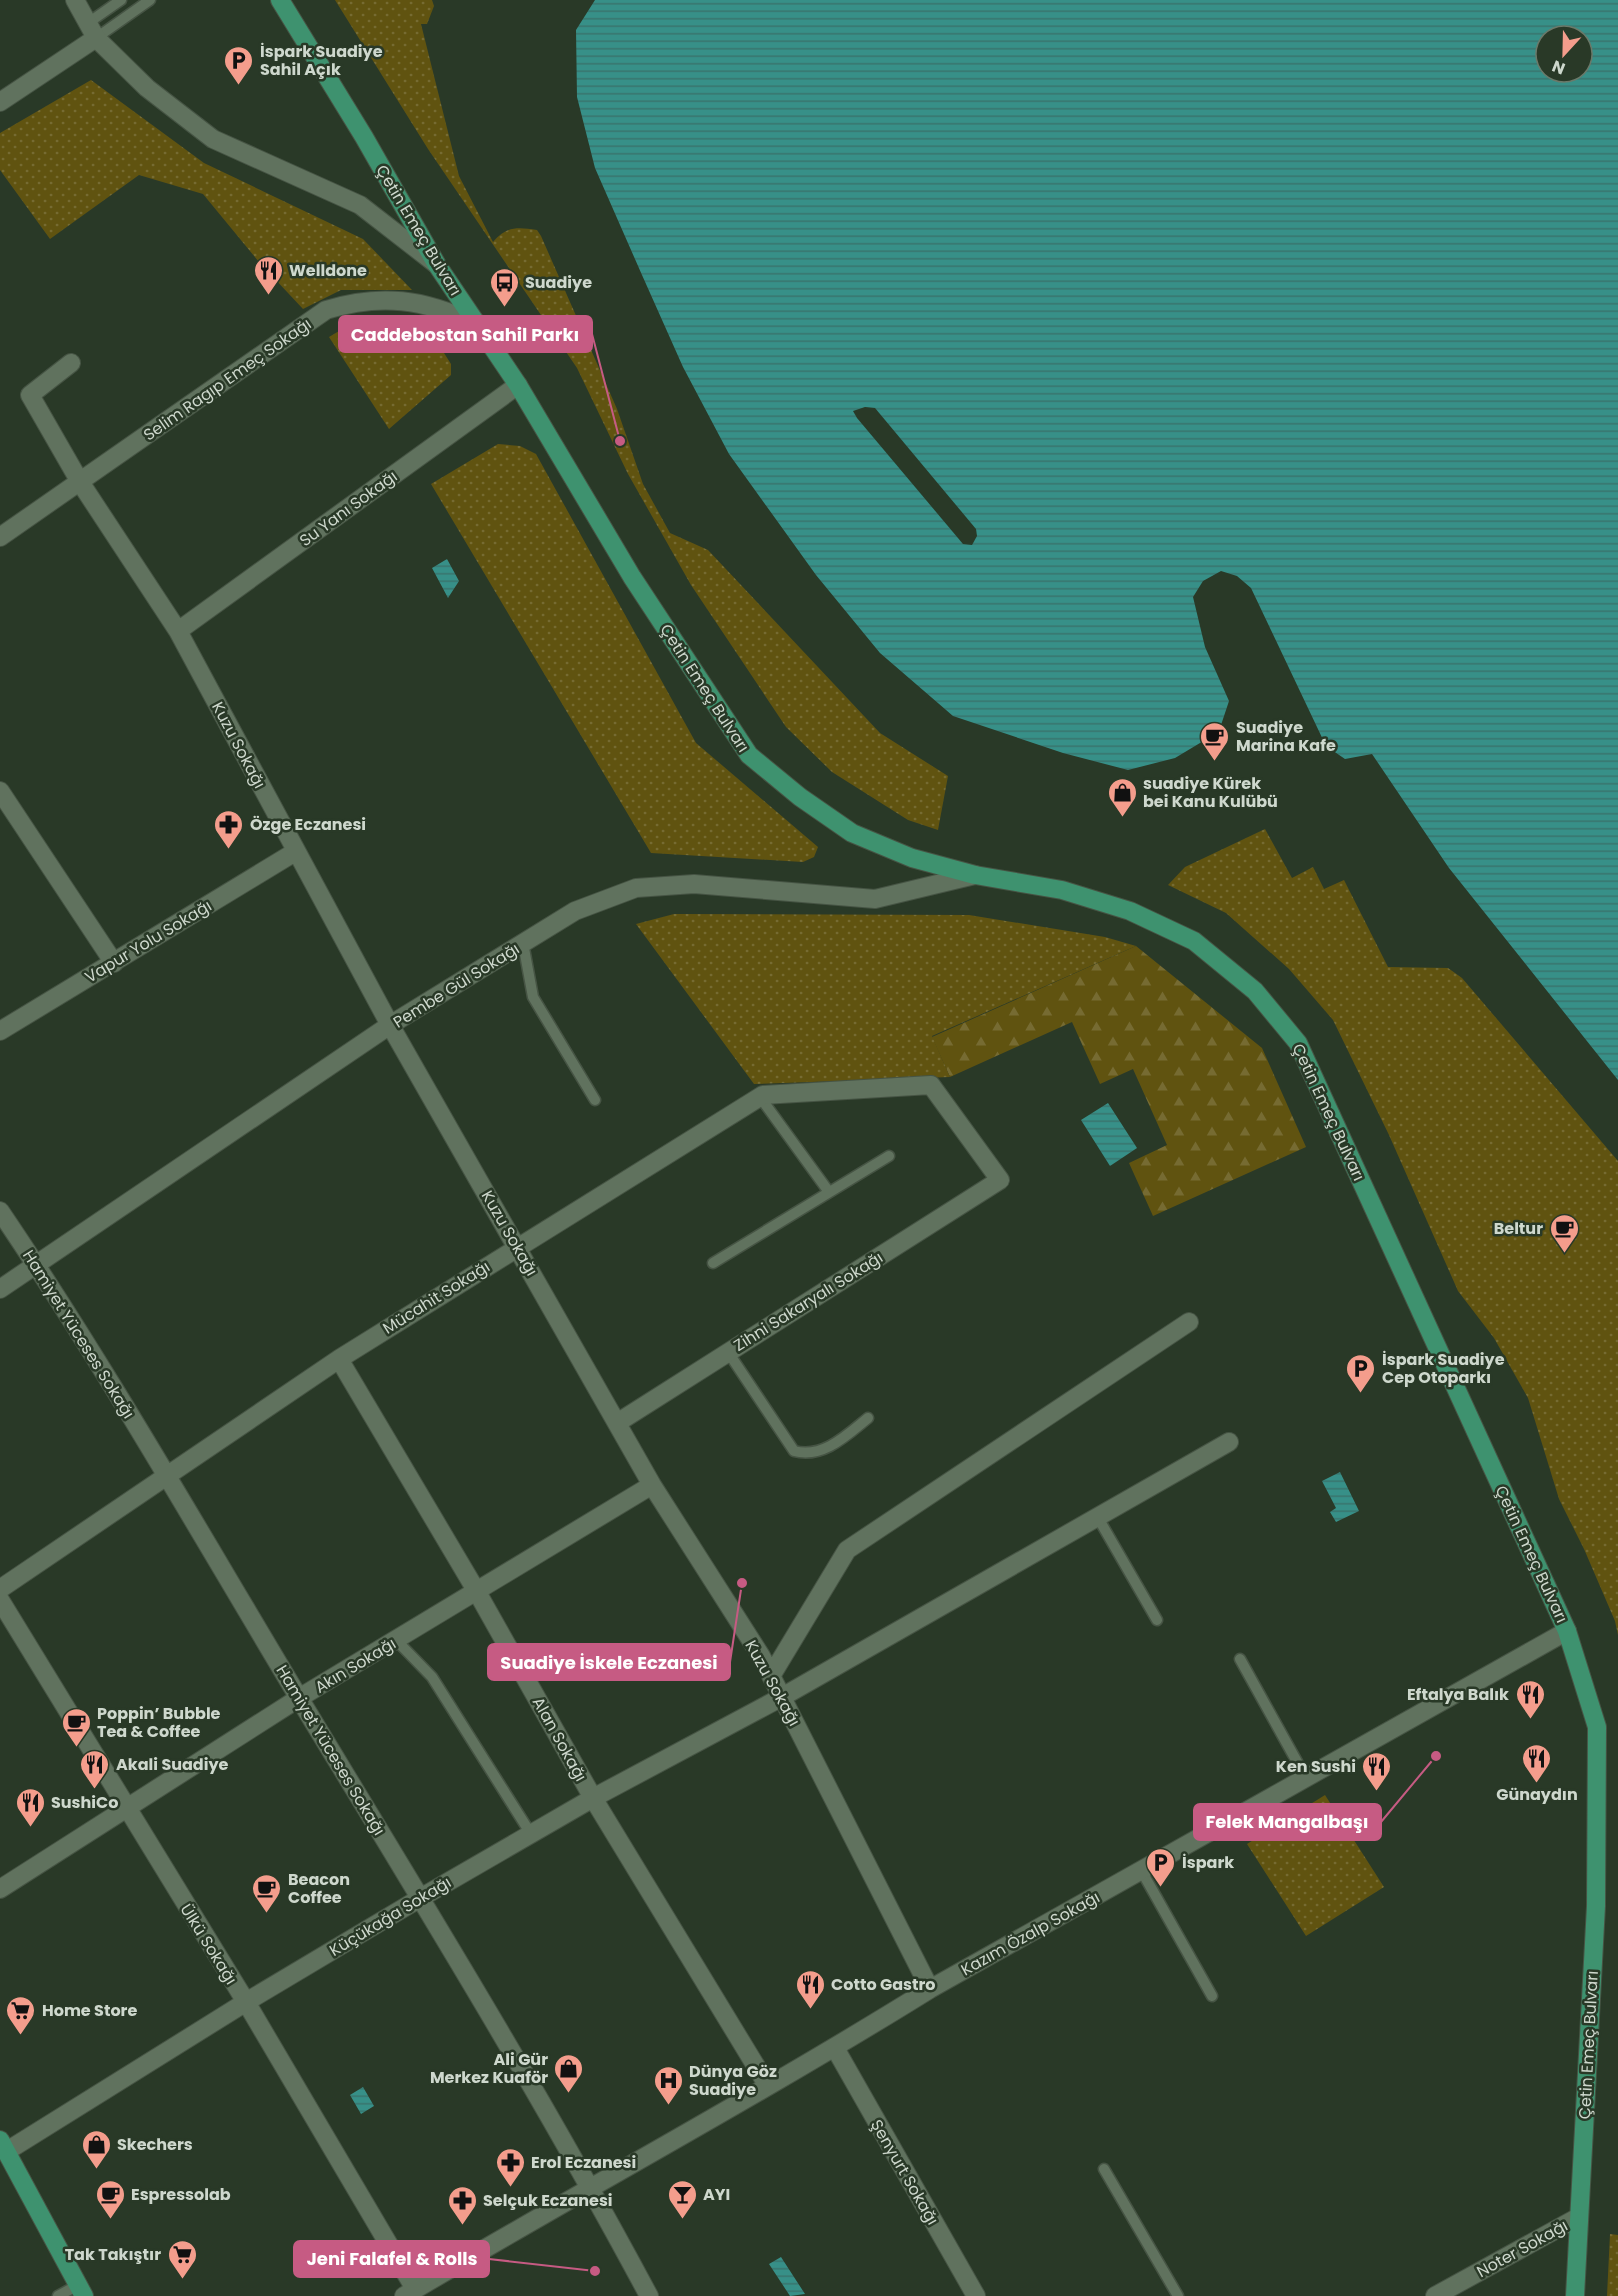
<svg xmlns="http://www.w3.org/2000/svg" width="1618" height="2296" viewBox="0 0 1618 2296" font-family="Poppins,sans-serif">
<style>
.forest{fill:url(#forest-firs)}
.park{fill:url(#park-dots)}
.water{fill:url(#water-rules);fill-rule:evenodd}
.pier{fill:#293927}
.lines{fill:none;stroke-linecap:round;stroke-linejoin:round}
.lane-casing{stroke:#465444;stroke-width:13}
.street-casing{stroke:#465444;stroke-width:20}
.primary-casing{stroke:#465444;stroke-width:20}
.lane{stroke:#60725e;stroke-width:10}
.street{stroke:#60725e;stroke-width:18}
.primary{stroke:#3e926f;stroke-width:18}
.labels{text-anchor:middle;stroke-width:5;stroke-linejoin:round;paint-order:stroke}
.poi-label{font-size:16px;font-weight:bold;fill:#ced8cd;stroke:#293927;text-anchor:start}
.street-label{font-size:16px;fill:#ced8cd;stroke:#293927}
.leader{fill:none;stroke:#c65b83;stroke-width:2}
.callout-dot{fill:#c65b83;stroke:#293927;stroke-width:2}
.callout{fill:#c65b83;stroke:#c65b83;stroke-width:2}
.callout-label{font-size:18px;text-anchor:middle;font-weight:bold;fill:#fff}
</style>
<defs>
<pattern id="forest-firs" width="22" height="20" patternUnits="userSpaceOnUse" patternTransform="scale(1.5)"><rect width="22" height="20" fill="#605310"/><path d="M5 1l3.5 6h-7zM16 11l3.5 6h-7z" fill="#766b32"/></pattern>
<pattern id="park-dots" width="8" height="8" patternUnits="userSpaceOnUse" patternTransform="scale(1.5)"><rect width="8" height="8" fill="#605310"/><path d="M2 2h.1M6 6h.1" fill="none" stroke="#766b32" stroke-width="1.8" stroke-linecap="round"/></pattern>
<pattern id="water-rules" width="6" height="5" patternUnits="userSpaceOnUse" patternTransform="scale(1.5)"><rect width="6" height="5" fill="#379088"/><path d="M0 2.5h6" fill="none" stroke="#39746e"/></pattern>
</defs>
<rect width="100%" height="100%" fill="#293927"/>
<path class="forest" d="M1136,946L1262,1048L1306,1147L1153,1216L1129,1163L1167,1145L1133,1069L1100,1084L1072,1022L950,1077L932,1037Z"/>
<path class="park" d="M335,0H432L434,6L427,24H421L459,176L493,242C507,226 517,227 537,230L541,236L617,409L643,484L670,533L708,550L880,733L948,776L938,830L908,820L832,772L786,727L691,585L628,474L577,368L428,149Z
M91,80L204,163L363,239L412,290H341L303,309L259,262L203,194L139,175L50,239L0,170V133Z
M376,315L397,317L406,328L423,320L451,364V375L389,429L329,337L361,318Z
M498,444L520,446L536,454L696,743L818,847L814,857L803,862L651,853L431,484Z
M1265,829L1292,878L1313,867L1324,889L1344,880L1388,967L1448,968L1462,978L1618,1161V1635L1615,1621L1584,1549L1559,1499L1528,1398L1494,1338L1458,1291L1389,1135L1333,1020L1289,969L1226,913L1168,885L1185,867Z
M674,914L969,915L1105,937L1136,946L932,1036L950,1077L754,1084L636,924Z
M1325,1795L1384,1887L1306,1936L1247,1844Z
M1610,2234L1618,2235V2296H1607Z"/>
<path class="water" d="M595,0H1618V1080L1449,868L1372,754L1345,759L1326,746L1251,588L1237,576L1221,571L1203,581L1193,597L1205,647L1229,701L1221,725L1205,740L1175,758L1128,770L1063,753L953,716L880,653L816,575L729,454L683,367L642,275L595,168L577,97L576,30ZM1546,36H1582V72H1546Z
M447,559L459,581L448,598L432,568Z
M1108,1103L1137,1148L1110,1166L1081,1120Z
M1340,1472L1359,1511L1336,1522L1330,1512L1336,1508L1322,1481Z
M363,2087L374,2106L361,2114L350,2095Z
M781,2257L805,2294L790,2296L769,2264Z"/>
<path class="pier" d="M865,407L875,408L976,529L977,536L972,545L963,544L857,418L853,411Z"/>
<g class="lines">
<defs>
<path id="lane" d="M88,23L121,0
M96,38L150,0
M523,943L533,997L595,1100
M760,1097L829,1192
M713,1263L889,1156
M728,1352L794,1451C823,1459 847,1435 868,1418
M1097,1516L1157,1620
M396,1640L432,1677L531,1834
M1240,1659L1306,1778
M1141,1870L1212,1996
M1104,2169L1178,2296
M58,2296L78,2285"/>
<path id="street" d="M75,0L96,38L147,88L213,139L360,205L436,264
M0,102L96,38
M71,363L30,395L80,482L178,631L390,1025L652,1485L761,1656L930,1989
M0,537L326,310C381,293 424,299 476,324
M178,631L518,385
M0,791L114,963
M0,1031L295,852
M0,1211C107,1369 201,1535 299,1698C419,1896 540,2092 649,2296
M0,1289L390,1025L575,911L636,888L694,884L875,899L975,875
M339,1359L477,1592L593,1798L768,2086
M0,1589L339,1359L763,1095L931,1085L1000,1180L617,1423
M0,1600L246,2002L415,2289
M771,1676L847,1550L1189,1322
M0,1889L299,1698L652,1485
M835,2048L976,2296
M7,2151L246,2002L422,1897L593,1798L782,1697L1229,1442
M404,2296C579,2192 758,2096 930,1989L1567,1631
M1435,2296L1577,2218"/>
<path id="primary" d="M280,0L364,137L437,265L518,385L632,577L749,755L800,797L852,833L912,858L975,875L1062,890L1130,911L1194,941L1255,991L1298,1043L1567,1631L1597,1727L1596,1906L1575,2296
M0,2140L84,2296"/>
</defs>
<use href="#lane" class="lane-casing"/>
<use href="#street" class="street-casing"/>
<use href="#primary" class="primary-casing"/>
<use href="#lane" class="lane"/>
<use href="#street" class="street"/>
<use href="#primary" class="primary"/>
</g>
<defs>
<symbol id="parking-pin" viewBox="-11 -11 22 30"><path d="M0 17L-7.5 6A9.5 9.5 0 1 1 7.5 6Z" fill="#f49d8c" stroke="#293927"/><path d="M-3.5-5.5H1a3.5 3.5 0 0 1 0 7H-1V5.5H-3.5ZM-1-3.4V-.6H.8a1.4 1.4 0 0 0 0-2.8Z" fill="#111"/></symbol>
<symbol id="restaurant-pin" viewBox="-11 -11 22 30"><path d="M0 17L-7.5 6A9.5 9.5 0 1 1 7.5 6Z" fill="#f49d8c" stroke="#293927"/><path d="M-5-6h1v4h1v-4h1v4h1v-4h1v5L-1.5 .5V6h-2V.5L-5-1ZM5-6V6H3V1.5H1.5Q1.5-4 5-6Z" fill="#111"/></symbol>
<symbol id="bus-pin" viewBox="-11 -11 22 30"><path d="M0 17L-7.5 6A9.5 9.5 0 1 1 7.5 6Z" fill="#f49d8c" stroke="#293927"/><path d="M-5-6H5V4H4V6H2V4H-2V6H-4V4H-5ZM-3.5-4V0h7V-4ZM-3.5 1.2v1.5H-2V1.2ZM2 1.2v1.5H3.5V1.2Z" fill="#111"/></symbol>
<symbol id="cafe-pin" viewBox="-11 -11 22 30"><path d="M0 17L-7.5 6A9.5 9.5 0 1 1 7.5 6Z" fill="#f49d8c" stroke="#293927"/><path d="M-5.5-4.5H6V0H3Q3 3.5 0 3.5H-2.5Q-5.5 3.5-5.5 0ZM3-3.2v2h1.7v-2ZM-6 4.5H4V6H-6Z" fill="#111"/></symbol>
<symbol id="shop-pin" viewBox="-11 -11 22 30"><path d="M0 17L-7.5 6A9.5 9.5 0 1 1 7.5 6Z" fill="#f49d8c" stroke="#293927"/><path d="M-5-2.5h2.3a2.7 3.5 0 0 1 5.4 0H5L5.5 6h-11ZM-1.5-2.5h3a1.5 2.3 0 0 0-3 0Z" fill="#111"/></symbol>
<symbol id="pharmacy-pin" viewBox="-11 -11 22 30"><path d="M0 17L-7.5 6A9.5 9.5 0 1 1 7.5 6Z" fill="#f49d8c" stroke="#293927"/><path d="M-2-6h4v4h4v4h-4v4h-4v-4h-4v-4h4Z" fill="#111"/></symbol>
<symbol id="supermarket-pin" viewBox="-11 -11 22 30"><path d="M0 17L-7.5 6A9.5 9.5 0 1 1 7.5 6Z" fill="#f49d8c" stroke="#293927"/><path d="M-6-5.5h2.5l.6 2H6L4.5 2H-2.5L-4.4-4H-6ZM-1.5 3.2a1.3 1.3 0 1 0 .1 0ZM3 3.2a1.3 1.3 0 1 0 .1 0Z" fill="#111"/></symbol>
<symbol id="hospital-pin" viewBox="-11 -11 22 30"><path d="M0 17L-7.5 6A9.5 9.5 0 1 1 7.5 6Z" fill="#f49d8c" stroke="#293927"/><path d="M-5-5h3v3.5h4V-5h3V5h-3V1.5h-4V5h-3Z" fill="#111"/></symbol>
<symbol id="bar-pin" viewBox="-11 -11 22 30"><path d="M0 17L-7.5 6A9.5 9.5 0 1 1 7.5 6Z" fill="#f49d8c" stroke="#293927"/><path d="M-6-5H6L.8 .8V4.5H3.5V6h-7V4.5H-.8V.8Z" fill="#111"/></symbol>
</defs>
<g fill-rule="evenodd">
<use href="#parking-pin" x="222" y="44" width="33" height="45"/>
<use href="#restaurant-pin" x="252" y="254" width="33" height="45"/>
<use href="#bus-pin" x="488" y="266" width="33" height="45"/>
<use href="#cafe-pin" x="1198" y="720" width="33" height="45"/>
<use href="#shop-pin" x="1106" y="776" width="33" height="45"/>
<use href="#pharmacy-pin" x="212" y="808" width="33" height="45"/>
<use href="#cafe-pin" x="1548" y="1212" width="33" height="45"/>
<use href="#parking-pin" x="1344" y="1352" width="33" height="45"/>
<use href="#restaurant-pin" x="1514" y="1678" width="33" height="45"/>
<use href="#cafe-pin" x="60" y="1706" width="33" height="45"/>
<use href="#restaurant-pin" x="1520" y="1742" width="33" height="45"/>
<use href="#restaurant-pin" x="78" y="1748" width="33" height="45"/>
<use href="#restaurant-pin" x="1360" y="1750" width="33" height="45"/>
<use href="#restaurant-pin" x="14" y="1786" width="33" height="45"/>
<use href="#parking-pin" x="1144" y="1846" width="33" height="45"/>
<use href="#cafe-pin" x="250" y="1872" width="33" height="45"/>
<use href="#restaurant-pin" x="794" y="1968" width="33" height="45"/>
<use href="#supermarket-pin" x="4" y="1994" width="33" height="45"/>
<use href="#shop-pin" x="552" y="2052" width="33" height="45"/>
<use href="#hospital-pin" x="652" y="2064" width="33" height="45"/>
<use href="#shop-pin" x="80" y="2128" width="33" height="45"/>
<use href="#pharmacy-pin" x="494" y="2146" width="33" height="45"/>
<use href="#cafe-pin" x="94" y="2178" width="33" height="45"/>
<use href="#bar-pin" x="666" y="2178" width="33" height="45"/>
<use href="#pharmacy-pin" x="446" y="2184" width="33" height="45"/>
<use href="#supermarket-pin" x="166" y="2238" width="33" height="45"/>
</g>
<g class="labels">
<g class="poi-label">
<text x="260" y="57">İspark Suadiye<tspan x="260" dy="18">Sahil Açık</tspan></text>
<text x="289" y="276">Welldone</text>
<text x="525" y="288">Suadiye</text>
<text x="1236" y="733">Suadiye<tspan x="1236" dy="18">Marina Kafe</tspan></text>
<text x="1143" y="789">suadiye Kürek<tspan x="1143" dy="18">bei Kanu Kulübü</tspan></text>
<text x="250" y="830">Özge Eczanesi</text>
<text x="1543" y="1234" text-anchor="end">Beltur</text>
<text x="1382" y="1365">İspark Suadiye<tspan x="1382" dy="18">Cep Otoparkı</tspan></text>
<text x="1509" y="1700" text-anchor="end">Eftalya Balık</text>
<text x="97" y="1719">Poppin’ Bubble<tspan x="97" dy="18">Tea &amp; Coffee</tspan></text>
<text x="116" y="1770">Akali Suadiye</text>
<text x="1356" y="1772" text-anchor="end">Ken Sushi</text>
<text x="1537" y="1800" text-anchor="middle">Günaydın</text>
<text x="51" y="1808">SushiCo</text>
<text x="1182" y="1868">İspark</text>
<text x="288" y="1885">Beacon<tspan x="288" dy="18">Coffee</tspan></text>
<text x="831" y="1990">Cotto Gastro</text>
<text x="42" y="2016">Home Store</text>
<text x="548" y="2065" text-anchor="end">Ali Gür<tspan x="548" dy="18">Merkez Kuaför</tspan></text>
<text x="689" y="2077">Dünya Göz<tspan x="689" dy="18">Suadiye</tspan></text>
<text x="117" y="2150">Skechers</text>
<text x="531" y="2168">Erol Eczanesi</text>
<text x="131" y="2200">Espressolab</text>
<text x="703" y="2200">AYI</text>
<text x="483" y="2206">Selçuk Eczanesi</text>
<text x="161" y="2260" text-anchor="end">Tak Takıştır</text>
</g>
<g class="street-label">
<text transform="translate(419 230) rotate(59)" y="6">Çetin Emeç Bulvarı</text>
<text transform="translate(227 379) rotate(-35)" y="6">Selim Ragıp Emeç Sokağı</text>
<text transform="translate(348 508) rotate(-36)" y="6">Su Yanı Sokağı</text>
<text transform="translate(705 688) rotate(57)" y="6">Çetin Emeç Bulvarı</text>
<text transform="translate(239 745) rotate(62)" y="6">Kuzu Sokağı</text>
<text transform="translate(148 941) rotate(-31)" y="6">Vapur Yolu Sokağı</text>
<text transform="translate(456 985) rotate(-32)" y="6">Pembe Gül Sokağı</text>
<text transform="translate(1329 1112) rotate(65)" y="6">Çetin Emeç Bulvarı</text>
<text transform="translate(510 1233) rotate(60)" y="6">Kuzu Sokağı</text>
<text transform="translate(436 1297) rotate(-32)" y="6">Mücahit Sokağı</text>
<text transform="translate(808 1301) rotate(-32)" y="6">Zihni Sakaryalı Sokağı</text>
<text transform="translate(79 1334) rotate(58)" y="6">Hamiyet Yüceses Sokağı</text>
<text transform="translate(1532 1554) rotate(65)" y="6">Çetin Emeç Bulvarı</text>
<text transform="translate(355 1665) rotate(-31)" y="6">Akın Sokağı</text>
<text transform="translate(773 1683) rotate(61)" y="6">Kuzu Sokağı</text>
<text transform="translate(560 1739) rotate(61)" y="6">Alan Sokağı</text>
<text transform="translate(331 1750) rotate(59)" y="6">Hamiyet Yüceses Sokağı</text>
<text transform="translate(390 1916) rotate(-31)" y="6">Küçükağa Sokağı</text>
<text transform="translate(1030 1933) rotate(-29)" y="6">Kazım Özalp Sokağı</text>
<text transform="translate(209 1944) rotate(58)" y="6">Ülkü Sokağı</text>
<text transform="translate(1588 2045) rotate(-87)" y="6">Çetin Emeç Bulvarı</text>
<text transform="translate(905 2172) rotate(60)" y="6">Şenyurt Sokağı</text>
<text transform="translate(1522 2248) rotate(-29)" y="6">Noter Sokağı</text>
</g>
</g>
<path class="leader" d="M620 441L592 334M742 1583L730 1662M1436 1756L1381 1822M595 2271L489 2259"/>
<g class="callout-dot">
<circle cx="620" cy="441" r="6"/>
<circle cx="742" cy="1583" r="6"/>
<circle cx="1436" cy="1756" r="6"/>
<circle cx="595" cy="2271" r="6"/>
</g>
<g class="callout">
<rect x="339" y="316" width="253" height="36" rx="6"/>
<rect x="488" y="1644" width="242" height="36" rx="6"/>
<rect x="1194" y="1804" width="187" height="36" rx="6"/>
<rect x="294" y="2241" width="195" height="36" rx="6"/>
</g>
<g class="callout-label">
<text x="465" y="341">Caddebostan Sahil Parkı</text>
<text x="609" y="1669">Suadiye İskele Eczanesi</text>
<text x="1287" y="1828">Felek Mangalbaşı</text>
<text x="392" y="2265">Jeni Falafel &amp; Rolls</text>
</g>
<g transform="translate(1564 54) rotate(202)"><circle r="28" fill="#293927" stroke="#6b7969" stroke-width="1.5"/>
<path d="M0-4.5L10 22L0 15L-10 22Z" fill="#f49d8c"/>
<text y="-9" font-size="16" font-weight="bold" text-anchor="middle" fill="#ced8cd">N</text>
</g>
</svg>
